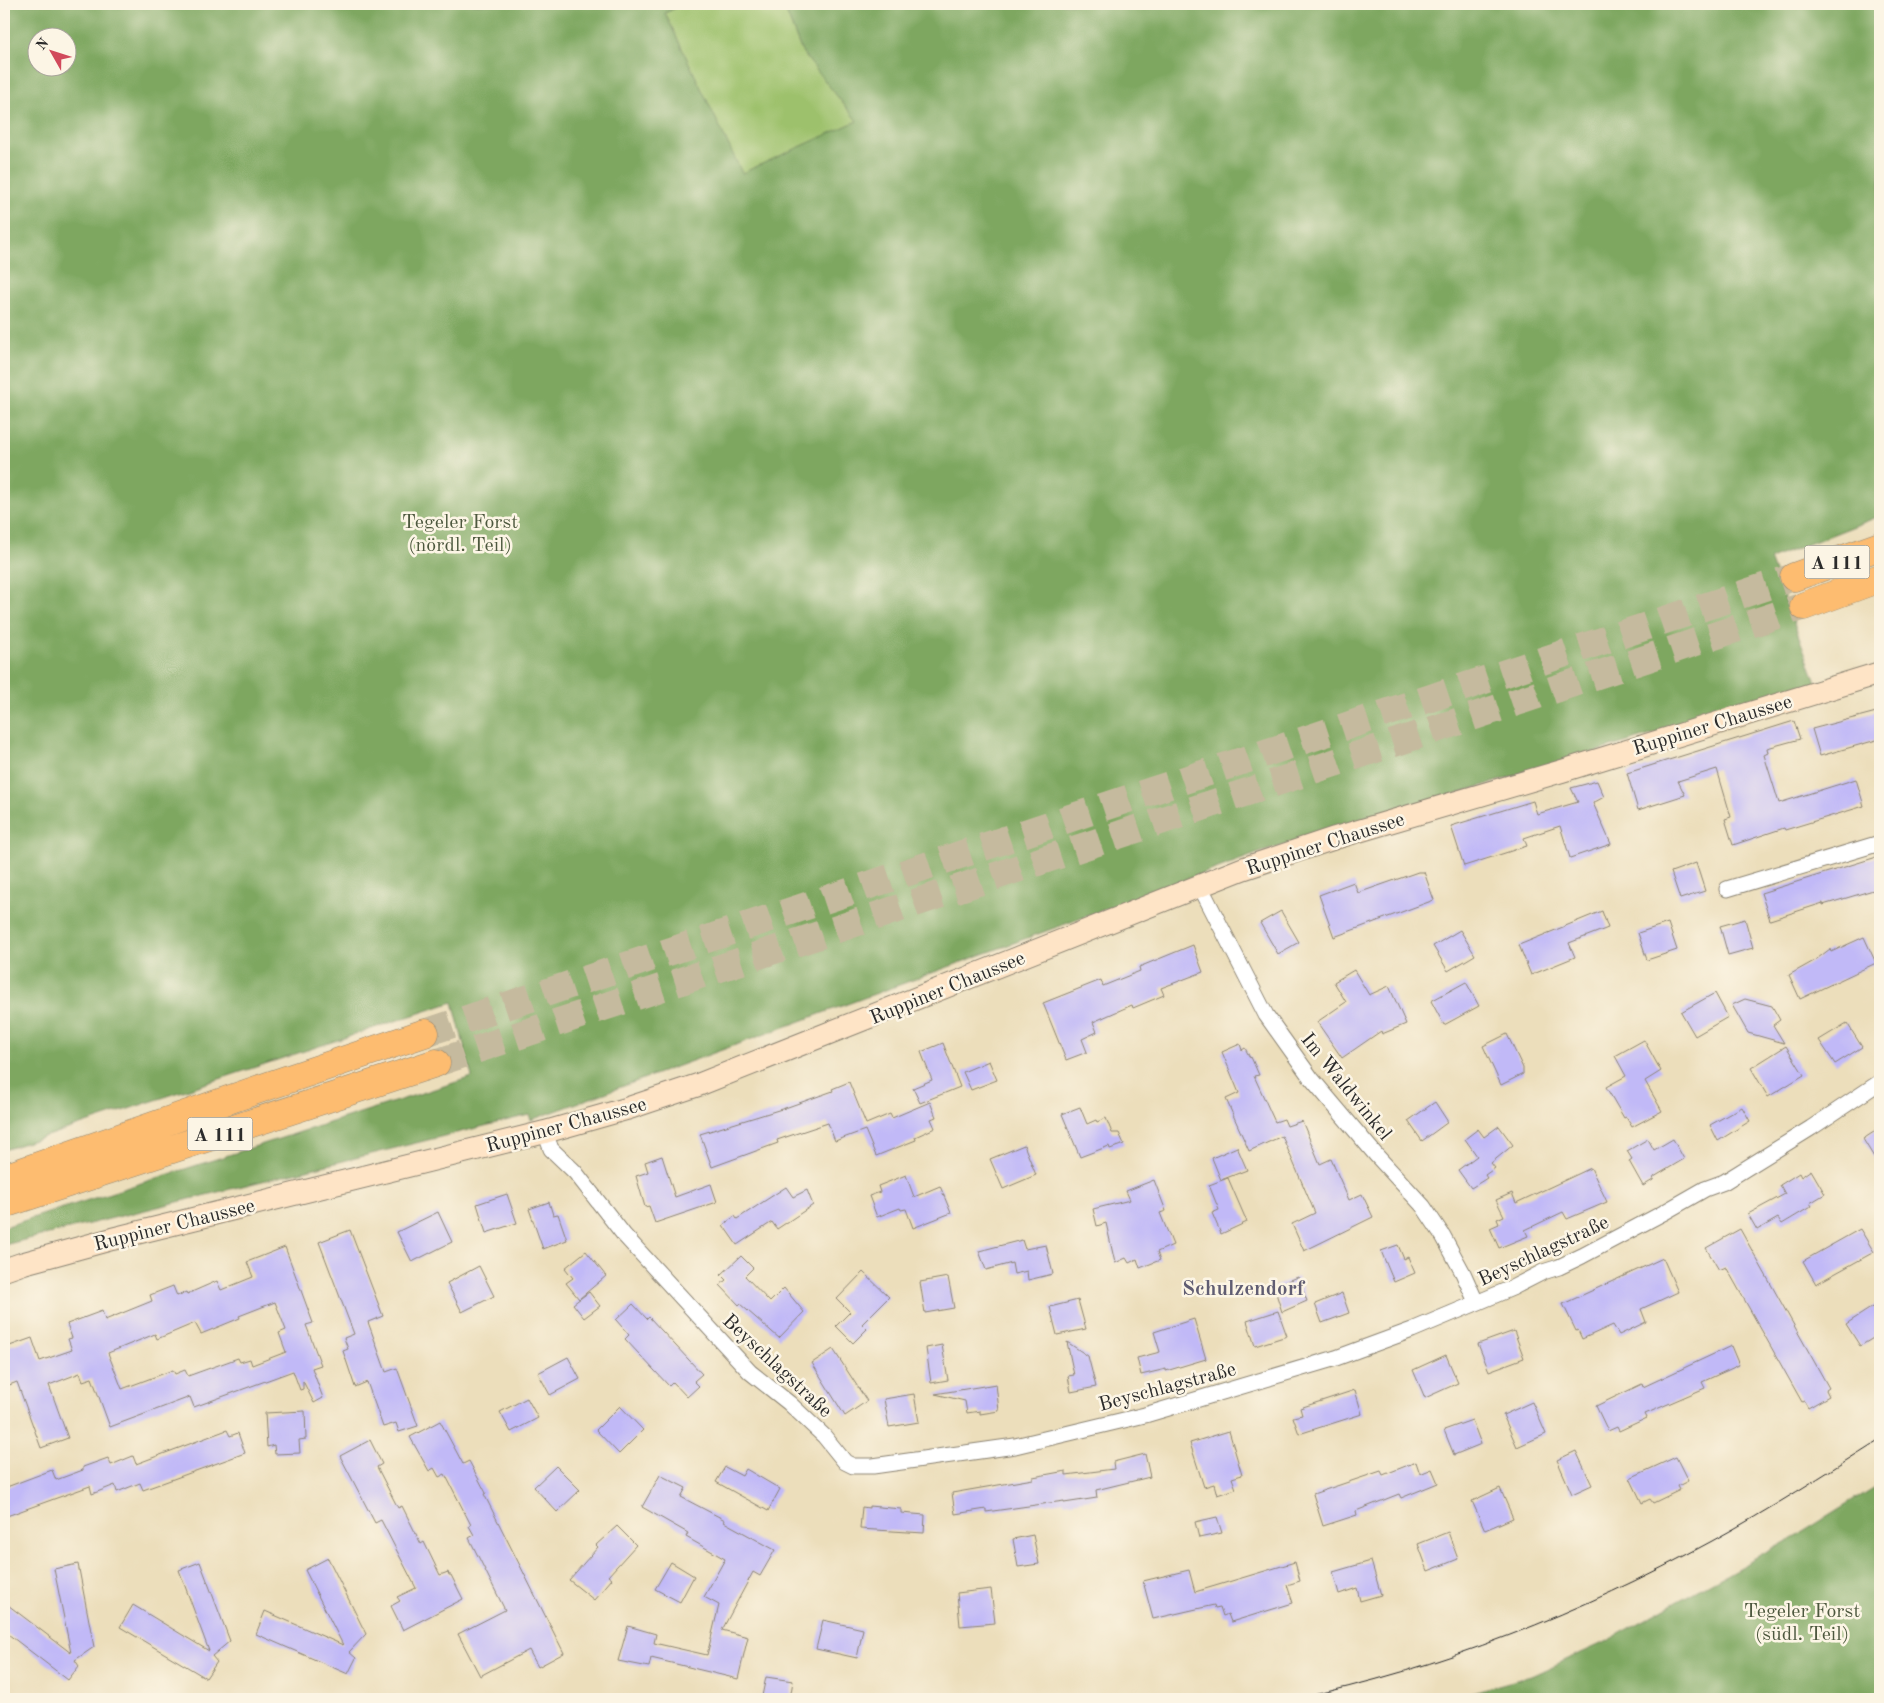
<svg xmlns="http://www.w3.org/2000/svg" width="1884" height="1703" viewBox="0 0 1884 1703" font-family="'Old Standard TT',serif">
<style>
.green{fill:#9dc16c;stroke:#64764c}
.forest{fill:#7ea760;stroke:#546946;fill-rule:evenodd}
.building{fill:#c1b9f7;fill-rule:evenodd}
.lines{fill:none;stroke-linecap:round;stroke-linejoin:round}
.highway-tunnel{stroke:#c5ba9e;stroke-width:28;stroke-dasharray:28 14;stroke-linecap:butt}
.street-casing{stroke:#8c8473;stroke-width:17}
.secondary-casing{stroke:#8c8473;stroke-width:24}
.highway-casing{stroke:#8c8473;stroke-width:29}
.street{stroke:#fff;stroke-width:15}
.secondary{stroke:#fee4c6;stroke-width:22}
.highway{stroke:#fdbc70;stroke-width:28}
.tram{stroke:#2b2b2b;stroke-width:1}
.labels{text-anchor:middle;stroke-width:5;stroke-linejoin:round;paint-order:stroke}
.shield{fill:#fcf5e5;stroke:#6a6863;stroke-width:1}
.shield-label{font-size:19px;font-weight:bold;fill:#2b2b2b}
.park-label{font-size:20px;fill:#4d583e;stroke:#fcf5e5}
.street-label{font-size:20px;fill:#2b2b2b;stroke:#fcf5e5}
.neighbourhood-label{font-size:21px;font-weight:bold;fill:#605d72;stroke:#fcf5e5}
</style>
<rect width="100%" height="100%" fill="#fcf5e5"/>
<filter id="ink" filterUnits="userSpaceOnUse"><feTurbulence type="fractalNoise" baseFrequency=".02" numOctaves="2"/><feDisplacementMap in="SourceGraphic" scale="10" xChannelSelector="R" yChannelSelector="G"/><feConvolveMatrix kernelMatrix="1 2 1 2 8 2 1 2 1" color-interpolation-filters="sRGB"/></filter>
<filter id="wash" filterUnits="userSpaceOnUse"><feTurbulence type="fractalNoise" baseFrequency=".0096" numOctaves="4" result="noise"/><feDisplacementMap in="SourceGraphic" scale="20" xChannelSelector="R" yChannelSelector="G"/><feGaussianBlur stdDeviation="1.12" result="paint"/><feColorMatrix in="noise" values="0 0 0 0 0 0 0 0 0 0 0 0 0 0 0 0 0 1.4 0 .05"/><feComposite in="paint" operator="in"/></filter>
<g filter="url(#wash)">
<rect width="100%" height="100%" fill="#ecdebb"/>
<path class="green" d="M684,4H783L802,52L858,121L741,174L665,13Z"/>
<path class="forest" d="M4,4H684L665,13L742,173L857,121L802,52L783,4H1880V516L1770,559L1817,685L1259,853L531,1120L529,1115L4,1245V1227L472,1077L453,1002L4,1150ZM38,38H68V68H38Z
M1880,1484V1699H1447L1531,1676L1603,1643L1798,1535Z"/>
<g id="blocks">
<path class="building" d="M1880,711V739L1820,756L1812,729Z
M1794,721L1800,739L1767,748L1768,753L1764,755L1779,803L1856,779L1864,806L1785,830L1784,828L1733,845L1725,819L1731,817L1717,769L1678,781L1685,795L1638,810L1627,773Z
M1597,781L1604,797L1593,803L1611,844L1570,858L1560,826L1524,838L1527,846L1464,866L1451,826L1533,801L1537,814L1578,802L1571,788Z
M1880,856V888L1823,905V903L1770,920L1761,893Z
M1696,863L1705,891L1680,899L1671,872Z
M1418,872H1424L1434,900L1334,937L1319,895L1354,882L1358,893Z
M1281,911L1299,942L1278,954L1260,923Z
M1602,911L1608,928L1569,943L1575,957L1531,975L1519,945Z
M1745,919L1753,948L1728,955L1720,926Z
M1668,923L1677,950L1647,960L1638,933Z
M1460,930L1475,955L1448,971L1433,946Z
M1864,937L1876,963L1800,999L1789,975L1814,961L1830,949L1831,952Z
M1193,945L1203,972L1161,988L1164,995L1133,1008L1132,1005L1093,1022L1097,1032L1082,1039L1087,1052L1066,1060L1043,1003L1101,980L1103,986L1140,971L1139,967Z
M1354,970L1369,995L1389,986L1406,1024L1382,1034L1381,1031L1342,1058L1317,1022L1346,1002L1334,982Z
M1466,982L1479,1006L1444,1025L1431,1001Z
M1715,993L1728,1017L1695,1036L1681,1012Z
M1745,999L1772,1006L1780,1020L1773,1025L1784,1043L1748,1033L1732,1005Z
M1847,1023L1862,1047L1835,1064L1819,1040Z
M1507,1034L1523,1068V1074L1501,1085L1483,1046Z
M1644,1040L1661,1071L1645,1081L1662,1111L1632,1127L1626,1117L1624,1118L1606,1087L1626,1076L1615,1056Z
M943,1043L960,1087L920,1103L913,1088L932,1080L921,1052Z
M1240,1044L1242,1050L1245,1048L1250,1058L1251,1057L1259,1075L1254,1076L1275,1122L1284,1119L1287,1126L1302,1121L1320,1164L1331,1159L1349,1200L1362,1194L1373,1217L1304,1251L1292,1224L1315,1213L1282,1136L1249,1151L1226,1099L1239,1093L1222,1052Z
M1786,1046L1804,1075L1768,1097L1751,1068Z
M989,1061L997,1080L971,1090L963,1072Z
M849,1082L866,1124L890,1114L892,1118L930,1102L936,1117L931,1119L935,1128L915,1137L916,1140L876,1156L865,1130L835,1141L828,1123L777,1140L778,1143L712,1167L700,1134L785,1108L833,1091L832,1089Z
M1435,1102L1448,1122L1422,1141L1408,1121Z
M1080,1107L1087,1124L1096,1120L1097,1122L1106,1118L1112,1133H1119L1124,1144L1110,1149L1109,1146L1080,1157L1062,1114Z
M1742,1107L1750,1121L1718,1141L1710,1125Z
M1499,1126L1513,1145L1491,1163L1495,1168L1485,1175L1487,1178L1471,1188L1458,1170L1477,1156L1465,1139L1478,1129L1484,1137Z
M1880,1128V1167L1863,1139Z
M1648,1139L1654,1150L1673,1139L1684,1159L1654,1177L1653,1180L1643,1186L1629,1161L1632,1159L1627,1151Z
M1024,1145L1036,1175L1003,1189L990,1159Z
M1237,1147L1247,1170L1221,1180L1212,1158Z
M662,1156L675,1197L711,1184L717,1202L655,1223L649,1206L645,1207L636,1176L648,1172L645,1162Z
M1591,1168L1607,1202L1567,1219L1563,1212L1525,1230L1528,1236L1499,1248L1490,1228L1499,1224L1497,1219L1504,1216L1496,1200L1512,1193L1516,1203Z
M1811,1170L1825,1194L1810,1203L1812,1206L1782,1224L1778,1218L1757,1230L1748,1214L1785,1194L1780,1185L1799,1173L1801,1177Z
M906,1175L914,1197L940,1186L951,1213L913,1228L906,1209L901,1210L900,1208L877,1217L869,1196L880,1192L878,1186Z
M1228,1178L1247,1222L1221,1234L1212,1213L1219,1210L1209,1185Z
M1154,1180L1166,1211L1160,1213L1173,1245L1157,1252L1160,1260L1140,1268L1137,1259L1129,1263L1126,1258L1115,1263L1106,1223L1097,1226L1093,1209L1130,1200L1126,1191Z
M786,1187L793,1197L807,1190L813,1205L777,1229L772,1222L737,1245L723,1225L735,1216L737,1219Z
M507,1194L517,1223L486,1233L477,1204Z
M549,1202L553,1215L558,1214L567,1240L543,1249L529,1209Z
M438,1212L452,1242L412,1262L397,1232Z
M1740,1229L1829,1388L1826,1390L1829,1396L1808,1408L1804,1401L1802,1402L1793,1386L1726,1267L1719,1270L1706,1248Z
M1860,1229L1874,1252L1816,1284L1803,1261Z
M350,1230L383,1316L368,1322L386,1372L397,1368L418,1426L399,1432L396,1423L383,1427L367,1382L355,1387L343,1351L348,1349L344,1338L354,1334L319,1242Z
M1022,1240L1025,1249L1046,1245L1053,1274L1028,1280L1027,1271L1014,1274L1012,1263L986,1270L979,1251Z
M1398,1245L1404,1259L1408,1257L1415,1273L1394,1282L1381,1251Z
M285,1247L313,1323L306,1325L321,1365L312,1368L323,1398L314,1403L303,1381V1389L300,1390L293,1371L194,1407L190,1397L110,1427L92,1378L83,1381L80,1373L49,1385L68,1438L41,1448L17,1382L4,1387V1348L32,1338L40,1361L72,1350L68,1339L72,1338L67,1324L102,1311L105,1320L152,1301L150,1295L173,1286L177,1296L186,1292L187,1294L217,1281L221,1290L253,1277L247,1262ZM275,1302L286,1330L279,1333L286,1352L252,1365L250,1359L240,1362L238,1358L188,1376L185,1370L175,1374L173,1370L122,1389L108,1353L155,1334L157,1339L195,1323L201,1334L240,1318L239,1316Z
M586,1251L606,1276L579,1299L566,1283L573,1278L565,1268Z
M741,1256L753,1268L745,1276L770,1302L784,1288L804,1312L779,1338L740,1304L739,1305L720,1285L726,1280L721,1275Z
M1663,1258L1678,1292L1641,1309L1646,1322L1619,1335L1613,1325L1582,1339L1578,1330L1576,1331L1563,1304Z
M479,1266L494,1296L462,1312L447,1283Z
M863,1272L889,1297L862,1324L867,1329L853,1343L836,1326L850,1312L837,1299Z
M948,1277L954,1308L925,1313L920,1282Z
M1298,1277L1307,1301L1282,1312L1274,1287Z
M589,1292L600,1306L584,1318L573,1304Z
M1342,1293L1349,1313L1322,1323L1315,1304Z
M1078,1300L1086,1329L1057,1335L1050,1307Z
M1880,1302V1334L1860,1346L1846,1324Z
M633,1304L647,1319L649,1317L702,1374L694,1381L699,1386L687,1397L673,1382L669,1386L625,1339L629,1335L616,1320Z
M1278,1311L1287,1336L1255,1346L1247,1321Z
M1194,1319L1206,1359L1166,1371V1369L1141,1375L1137,1358L1160,1352L1154,1332Z
M1514,1331L1524,1358L1489,1371L1478,1344Z
M1067,1342L1088,1356L1096,1387L1071,1392L1068,1376L1074,1375Z
M942,1345L948,1380L931,1383L926,1348Z
M1731,1346L1739,1365L1702,1382L1705,1388L1645,1414L1647,1418L1619,1431L1617,1427L1608,1431L1596,1406L1642,1384L1643,1387Z
M833,1349L867,1401L845,1416L812,1363Z
M1446,1355L1458,1383L1425,1398L1413,1370Z
M568,1357L580,1379L550,1395L538,1373Z
M996,1384L999,1411L980,1414V1411L967,1413L965,1401L935,1394Z
M1355,1390L1362,1414L1299,1434L1293,1417L1302,1415L1300,1408Z
M914,1394L919,1422L889,1427L884,1399Z
M527,1398L538,1418L511,1432L500,1412Z
M1532,1402L1546,1434L1517,1447L1503,1415Z
M620,1406L643,1430L619,1454L596,1430Z
M305,1411L306,1439L299,1440L300,1453L275,1454L274,1445L267,1447L265,1413Z
M1472,1420L1481,1444L1454,1455L1444,1430Z
M440,1421L463,1464L469,1461L486,1493L484,1494L564,1653L538,1667L529,1650L480,1676L458,1634L505,1610L469,1538L474,1535L469,1526L471,1525L445,1474L439,1477L434,1468L429,1471L410,1437Z
M227,1430L230,1436L238,1433L245,1453L143,1490L140,1483L117,1492L115,1485L92,1494L90,1486L4,1517V1488L52,1470L56,1480L83,1470V1467L108,1458L111,1465L133,1456L136,1464Z
M1229,1431L1242,1475L1232,1478L1236,1489L1217,1495L1214,1484L1204,1487L1190,1443Z
M370,1440L382,1464L377,1467L398,1508L402,1506L421,1544L424,1542L440,1575L448,1572L449,1575H451L463,1599L403,1630L391,1606L400,1601L397,1597L416,1588L381,1520L375,1523L340,1456Z
M1576,1451L1592,1485L1572,1494L1557,1460Z
M1145,1454L1150,1477L1096,1490L1097,1498L1064,1503V1501L986,1512V1509L955,1514L952,1493L1033,1479V1477L1066,1471V1475L1114,1469L1113,1462Z
M1676,1457L1688,1481L1678,1486L1680,1490L1653,1503L1650,1499L1642,1503L1630,1478Z
M1416,1462L1420,1474L1432,1469L1438,1483L1401,1498L1399,1494L1356,1511L1357,1515L1323,1526L1313,1494L1381,1471L1383,1475Z
M556,1466L580,1490L557,1512L534,1487Z
M725,1467L742,1476L746,1469L780,1489L768,1511L716,1482Z
M660,1475L686,1488L681,1497L725,1520L724,1522L775,1550L760,1576L753,1572L722,1630L748,1637L738,1679L651,1658L649,1667L618,1661L628,1626L656,1634L654,1643L707,1655L719,1605L704,1597L725,1559L686,1537L688,1533L642,1507Z
M1500,1488L1513,1518L1485,1530L1472,1501Z
M869,1506L901,1509V1513L925,1515L924,1533L860,1529L862,1507L869,1508Z
M1217,1517L1222,1533L1199,1538L1195,1522Z
M617,1526L636,1545L608,1576L612,1579L594,1600L569,1580L598,1547L596,1545Z
M1448,1532L1458,1559L1428,1571L1418,1544Z
M1033,1535L1039,1564L1018,1567L1013,1539Z
M328,1558L366,1634L349,1652L356,1658L348,1674L256,1634L265,1611L343,1645L305,1570Z
M1371,1561L1381,1595L1360,1601L1357,1588L1339,1594L1333,1572Z
M200,1562L230,1641L212,1656L217,1662L206,1678L120,1627L133,1605L209,1651L179,1570Z
M671,1562L694,1576L680,1602L655,1589Z
M1295,1562L1300,1581L1287,1585L1293,1603L1231,1622L1228,1614L1223,1616L1220,1607L1215,1608L1214,1605L1153,1619L1143,1581L1189,1570L1195,1592Z
M78,1564L94,1647L75,1660L79,1666L68,1680L4,1631V1602L71,1653L54,1569Z
M991,1589L995,1623L960,1626L957,1593Z
M823,1620L863,1629L857,1658L816,1649Z
M766,1677L793,1681L790,1699L762,1696Z"/>
</g>
</g>
<g filter="url(#ink)">
<use href="#blocks" fill-opacity="0" stroke="#8c8473" stroke-width="1"/>
<g class="lines">
<path class="highway-tunnel" d="M425,1033L1794,577
M436,1063L1804,606"/>
<defs>
<path id="street" d="M1200,886L1266,1015L1311,1078L1376,1155L1423,1206L1443,1236L1463,1273L1476,1302
M1727,889L1880,843
M545,1132L551,1149L575,1172L624,1235L750,1372L789,1403L824,1436L845,1462L853,1466H873L1015,1446L1145,1415L1336,1358L1412,1330L1512,1288L1543,1272L1559,1267L1582,1256L1663,1213L1705,1189L1724,1182L1811,1128L1880,1082"/>
<path id="secondary" d="M4,1270L24,1263L112,1239L545,1132L626,1109L698,1085L1242,869L1335,838L1562,771L1880,673"/>
<path id="highway" d="M1794,577L1880,546
M1804,606L1880,578
M4,1178L268,1086L425,1033
M4,1204L436,1063"/>
</defs>
<use href="#street" class="street-casing"/>
<use href="#secondary" class="secondary-casing"/>
<use href="#highway" class="highway-casing"/>
<use href="#street" class="street"/>
<use href="#secondary" class="secondary"/>
<use href="#highway" class="highway"/>
<path class="tram" d="M1295,1699C1440,1669 1582,1612 1712,1541C1769,1510 1825,1474 1880,1439"/>
</g>
</g>
<g class="labels">
<g class="shield">
<rect x="1804.5" y="545.5" width="65" height="33" rx="4"/>
<rect x="187.5" y="1117.5" width="65" height="33" rx="4"/>
</g>
<g class="shield-label">
<text x="1837" y="569">A 111</text>
<text x="220" y="1141">A 111</text>
</g>
<g class="park-label">
<text x="460" y="528">Tegeler Forst<tspan x="460" dy="23">(nördl. Teil)</tspan></text>
<text x="1802" y="1617">Tegeler Forst<tspan x="1802" dy="23">(südl. Teil)</tspan></text>
</g>
<g class="street-label">
<text transform="translate(1712 724) rotate(-17)" y="7">Ruppiner Chaussee</text>
<text transform="translate(1325 843) rotate(-18)" y="7">Ruppiner Chaussee</text>
<text transform="translate(947 987) rotate(-22)" y="7">Ruppiner Chaussee</text>
<text transform="translate(1347 1086) rotate(51)" y="7">Im Waldwinkel</text>
<text transform="translate(566 1124) rotate(-15)" y="7">Ruppiner Chaussee</text>
<text transform="translate(174 1224) rotate(-14)" y="7">Ruppiner Chaussee</text>
<text transform="translate(1543 1250) rotate(-25)" y="7">Beyschlagstraße</text>
<text transform="translate(778 1365) rotate(43)" y="7">Beyschlagstraße</text>
<text transform="translate(1167 1386) rotate(-15)" y="7">Beyschlagstraße</text>
</g>
<g class="neighbourhood-label">
<text x="1243" y="1295">Schulzendorf</text>
</g>
</g>
<rect width="1884" height="1703" fill="none" stroke="#fcf5e5" stroke-width="20"/>
<g transform="translate(52 52) rotate(309)"><circle r="24" fill="#fcf5e5" stroke="#a8a49b"/>
<path d="M0-4L9 19L0 12L-9 19Z" fill="#d1495b"/>
<text y="-8" font-size="14" font-weight="bold" text-anchor="middle" fill="#2b2b2b">N</text>
</g>
</svg>
